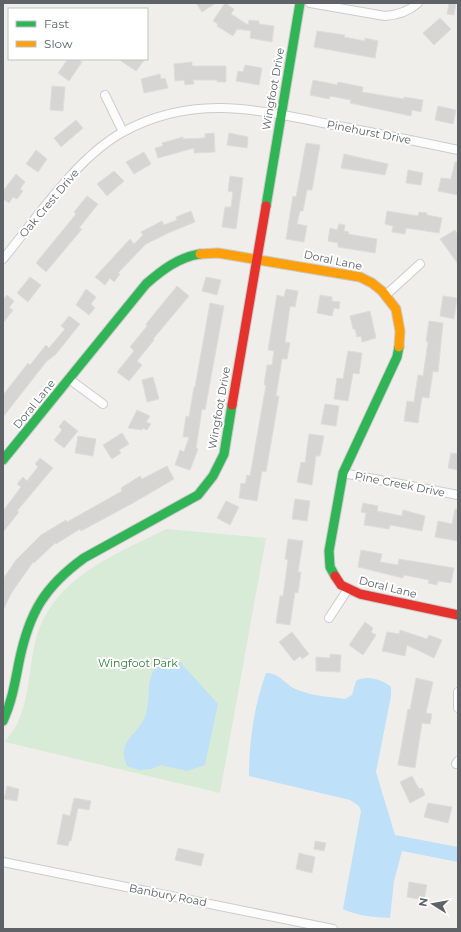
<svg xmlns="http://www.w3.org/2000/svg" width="461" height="932" viewBox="0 0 461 932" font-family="Montserrat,sans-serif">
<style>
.green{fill:#d8ebd6}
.water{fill:#bfe0f9}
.building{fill:#d6d5d3;stroke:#deddd9}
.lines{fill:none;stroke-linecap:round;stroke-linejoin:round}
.street-casing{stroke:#cbcccc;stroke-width:10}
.fast-casing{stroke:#cacacb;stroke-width:11}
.slow-casing{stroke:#cacacb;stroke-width:11}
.jam-casing{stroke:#cacacb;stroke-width:11}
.street{stroke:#fdfcfc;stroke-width:8}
.fast{stroke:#30b455;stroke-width:9}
.slow{stroke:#ff9f0a;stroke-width:9}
.jam{stroke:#e5322d;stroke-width:9}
.labels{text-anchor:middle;stroke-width:4;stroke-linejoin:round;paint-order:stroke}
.street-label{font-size:11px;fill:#5f6368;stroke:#fff}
.park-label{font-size:11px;fill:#348238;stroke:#fff}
</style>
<rect width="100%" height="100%" fill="#efeeea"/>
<path class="green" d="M166,529L266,538L220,793L5,742C9,735 15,729 18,722C30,696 29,666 36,639C53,577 115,555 166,529Z"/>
<path class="water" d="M165,658L173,659L180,662L218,704L205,765L187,771L161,765L151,769L139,770L127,766C115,740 140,735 146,714C152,692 143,674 165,658Z
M266,673C280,673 286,686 298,690C313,696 330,697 345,699L352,695L356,681C366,675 382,679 391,687V696L376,772L395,835L458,847V862L402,851L394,881L390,918C374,917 357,916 343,909L361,811L359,806L350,800L249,776C249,741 254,706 266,673Z"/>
<path class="building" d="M196,3H216L202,12Z
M225,3L234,9L231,14L248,25L249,20L259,21V24L274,26L272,42L250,38L251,31L237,29L233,36L217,26L218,24L213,21Z
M449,3H456L454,15L447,14Z
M440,18L451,29L434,45L423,33Z
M317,31L345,35L344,37L365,41V38L378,41L375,58L314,47Z
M68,59H77L82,62L69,81L58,73Z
M118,59H145L136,71Z
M192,62V66H226V82H217V80H193L194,84L185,85L184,80L175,81L174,64Z
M245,65L262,68L259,85L236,81L238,71L243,72Z
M160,74L161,79L165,78L168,88L144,93L141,79Z
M313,80L337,85L338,82L363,87L362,92L404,99V97L423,100L421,112L412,110L411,116L350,103L351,100L330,96L329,99L310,95Z
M52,86L65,87L63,111L50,110Z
M438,106L456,110L453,124L435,120Z
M76,120L83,128L61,147L54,138Z
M214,133L215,152L194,153V148L158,158L155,148L163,146L162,143L183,137V139L205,138V134Z
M229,133L248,137L247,148L227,145Z
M306,143L320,145L312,190H307L303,211H300L297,224L307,226L304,242L286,239L293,196L296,197Z
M36,150L47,159L38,172L26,164Z
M144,152L151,164L134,174L126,162Z
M344,154L388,164L385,175L341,168Z
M455,162H458V195L438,191L441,178L451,179Z
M408,170L423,173L421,185L406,183Z
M114,171L124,181L107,196L97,184Z
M16,174L25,182L20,189L23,191L17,199L13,197L9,203L3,199V191Z
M230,176L243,178L236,229L222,227L225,207H231L233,192L228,191Z
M87,196L98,204L79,228L82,229L46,272L36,263L76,214L74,212Z
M191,211L195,222L168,233L146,244L118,273L120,274L114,282L110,278L105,285L95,277L130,239L134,244L143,235L141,232L162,221L164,225L177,220L176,217Z
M387,211L418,216L419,212L427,213V215L442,218L439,233L406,228L405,234L392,232L393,226L385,224Z
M339,224L345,225L344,231L349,232L348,234L377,239L375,253L338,247V243L328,241L330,228L337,230Z
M455,230L458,235V264L440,239Z
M30,277L41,285L28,302L17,293Z
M206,277L221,280L217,295L202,291Z
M177,286L189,296L153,339L154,340L137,361L142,365L129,381L117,372L134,351L130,347L147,326L146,324Z
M86,289L96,297L91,304L95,308L89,315L76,305Z
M286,289L298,291L295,307L290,306L285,342L290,343L287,359H282L276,396H279L266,472L262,471L257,501L239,498L241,483L245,484L247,475L250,476L266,385H264L267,365H272L274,351L268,350L277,295L284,297Z
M7,295L14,301L9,308L13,310L3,323V300Z
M320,295L332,297V301L340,302L339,309L334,308L332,316L317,313Z
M443,296L457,298L454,319L440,316Z
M210,303L224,306L205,410L202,409L196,448L198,449L190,470L175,465L180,450L184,452L189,437H183L186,416L189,417L194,387H195Z
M370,311L376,338L362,342L361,336L357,337L355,329H353L350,316Z
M69,316L80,324L56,354L46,362L3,417V395L28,363L30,365L46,345L49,348L54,342L65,329L61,326Z
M429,321L443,323L438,372L433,371L429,398L422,397L418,423L404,421L407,401L414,402L418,375L423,376L428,342L426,341Z
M348,351L362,353L359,374L353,373L348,401L334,399L337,378L343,379Z
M153,377L159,399L147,402L142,380Z
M325,404L339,406L336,426L321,424Z
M137,410L150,416L146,422L151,424L147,430L143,428L142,430L128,428Z
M64,420L78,431L64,448L54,440L62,430L59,427Z
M122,433L129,444L119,450L121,453L112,459L103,445Z
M309,434L324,436L320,456H316L312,485L297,482L301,462L305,463Z
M78,436L96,439L93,456L75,453Z
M451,453L458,454L457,470L448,468Z
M40,458L53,468L17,511L19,512L3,532V511L21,487L17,484L23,477L27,481L38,467L35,464Z
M167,466L174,479L133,503L81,531L80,529L56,544L55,543L34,563L33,562L12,592L3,610V579L16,560L41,535L66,520L67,522L122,491L121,488L140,476L142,479Z
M295,499L310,501L307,521L292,519Z
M226,501L239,507L230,525L217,518Z
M363,503L378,506L377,511L402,516L403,510L425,516L422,531L390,525L389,529L364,525L366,513L361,512Z
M455,509H458V541L435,537L438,521L452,524Z
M288,539L303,541L298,572H301L298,593L295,592L290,625L276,623L280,596H283L288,560L285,559Z
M361,550L382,554L380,562L398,565L399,559L454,568L451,583L438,581L437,585L428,583L429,580L404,575L403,578L358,567Z
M365,622L373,628L371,632L376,635L363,655L349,645Z
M400,630L427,639L429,635L442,640L434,658L407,645L405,656L382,651L387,632L399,634Z
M292,632L309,654L302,659L300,656L294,661L279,642Z
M330,654L341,655L340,672L316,671V657L330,658Z
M416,678L433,682L426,713L432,714L430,724L422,723L415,768L398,765L408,709L410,710Z
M412,776L419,789L422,788L425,795L410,803L400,782Z
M7,786L19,789L17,801L4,799Z
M74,798L91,801L89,810L78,808L71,841H69L68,846L57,844L63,814L70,816Z
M428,803L452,807L448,823L424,817Z
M315,841L326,843L324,851L314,849Z
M178,848L204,854L201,866L175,860Z
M299,853L315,857L312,873L296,869Z
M409,882L427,885L424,900L407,897Z"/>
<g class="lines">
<defs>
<path id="street" d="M310,3L385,16C398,15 408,12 418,3
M105,95L123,132
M3,259C37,218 77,157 123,132C195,93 259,110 333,125C375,133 416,141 458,150
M387,294L420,264
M69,379L103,404
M343,473L458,495
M329,618L348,589
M458,692V708
M456,764L458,761
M3,862L333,929"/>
<path id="fast" d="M266,206L300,3
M3,460L146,284C162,270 179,257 200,254
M335,576L330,567L329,551L343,473L397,357L399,347
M3,721C12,702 15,682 19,662C29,613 44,587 84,558L198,495L213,476L224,454L232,405"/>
<path id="slow" d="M200,254L218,253L360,277L372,283L382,291L396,309L400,331L399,347"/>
<path id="jam" d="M232,405L266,206
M335,576L341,585L360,594L458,615"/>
</defs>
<use href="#street" class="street-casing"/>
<use href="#fast" class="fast-casing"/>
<use href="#slow" class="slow-casing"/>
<use href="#jam" class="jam-casing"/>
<use href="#street" class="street"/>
<use href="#fast" class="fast"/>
<use href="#slow" class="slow"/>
<use href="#jam" class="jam"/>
</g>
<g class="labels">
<g class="street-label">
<text transform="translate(273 89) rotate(-80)" y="4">Wingfoot Drive</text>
<text transform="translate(369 132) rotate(11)" y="4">Pinehurst Drive</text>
<text transform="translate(49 203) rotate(-50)" y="4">Oak Crest Drive</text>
<text transform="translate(333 260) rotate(12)" y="4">Doral Lane</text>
<text transform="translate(34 404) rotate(-51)" y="4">Doral Lane</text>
<text transform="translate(219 408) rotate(-80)" y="4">Wingfoot Drive</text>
<text transform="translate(400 484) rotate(11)" y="4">Pine Creek Drive</text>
<text transform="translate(388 587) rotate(14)" y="4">Doral Lane</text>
<text transform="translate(168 895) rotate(11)" y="4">Banbury Road</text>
</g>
<g class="park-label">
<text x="138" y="667">Wingfoot Park</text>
</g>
</g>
<rect width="461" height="932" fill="none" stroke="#5f6368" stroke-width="8"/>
<rect x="8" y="8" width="140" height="52" fill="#ffffff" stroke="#bfc1c3"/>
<rect x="16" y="21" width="20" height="6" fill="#30b455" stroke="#bfc1c3"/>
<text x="44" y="28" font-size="12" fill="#5f6368">Fast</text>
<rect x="16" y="41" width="20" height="6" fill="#ff9f0a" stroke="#bfc1c3"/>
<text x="44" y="48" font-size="12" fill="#5f6368">Slow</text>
<g transform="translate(433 904) rotate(281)" stroke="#ffffff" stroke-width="3" paint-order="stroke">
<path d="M0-3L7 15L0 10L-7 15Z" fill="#5f6368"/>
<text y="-6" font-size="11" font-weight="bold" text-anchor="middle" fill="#5f6368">N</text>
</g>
</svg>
